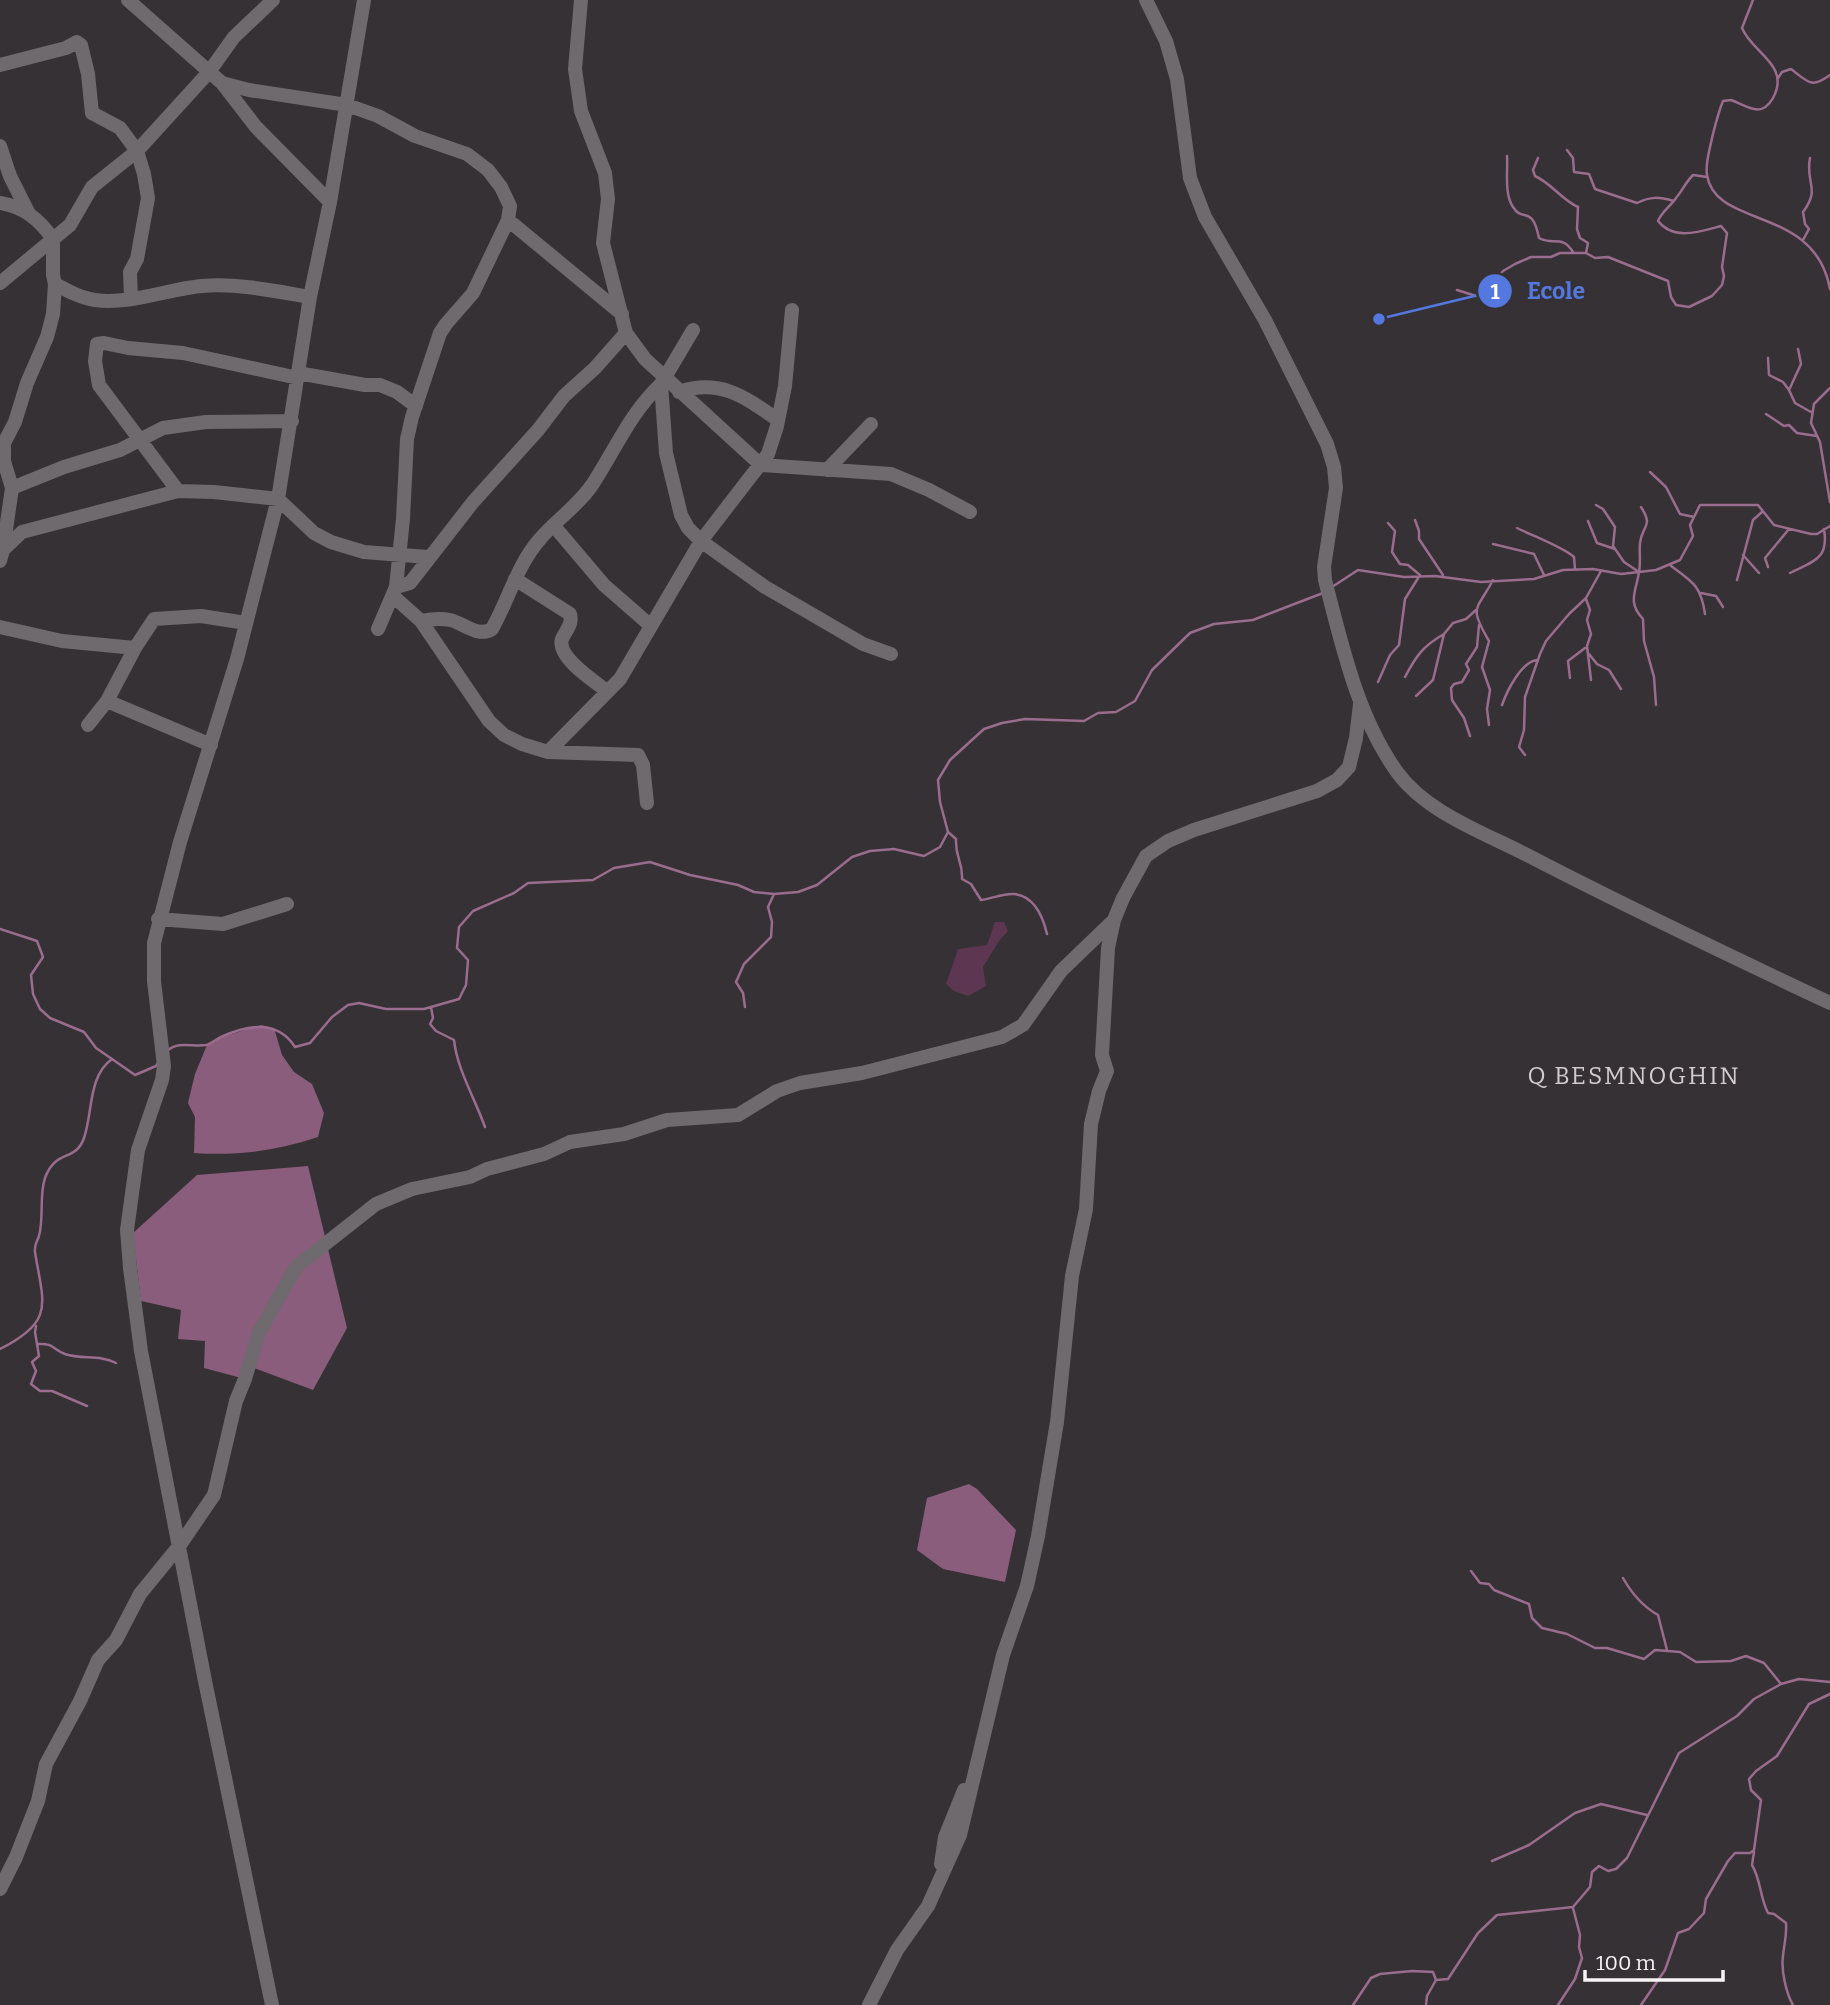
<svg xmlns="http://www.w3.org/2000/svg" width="1830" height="2005" viewBox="0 0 1830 2005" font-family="Bitter,serif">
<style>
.green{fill:#5d3652}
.forest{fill:#8a5d7d}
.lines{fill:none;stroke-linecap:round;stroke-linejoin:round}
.stream{stroke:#9a6c8d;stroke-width:2.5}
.minor{stroke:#6f6a6d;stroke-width:14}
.labels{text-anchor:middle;stroke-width:7;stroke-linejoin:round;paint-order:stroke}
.quarter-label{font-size:24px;letter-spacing:2px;fill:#d2ccd0;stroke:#363134}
.leader{fill:none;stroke:#5478e0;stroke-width:2.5}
.callout-dot{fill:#5478e0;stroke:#363134;stroke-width:2.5}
.mark-label{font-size:21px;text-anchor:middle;font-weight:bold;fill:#fff}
.callout-label{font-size:23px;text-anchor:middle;font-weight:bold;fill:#5478e0;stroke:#363134;stroke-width:7;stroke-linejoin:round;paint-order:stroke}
</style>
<rect width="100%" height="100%" fill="#363134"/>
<path class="green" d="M995,922H1004L1008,931L999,941L983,967L986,986L968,996L954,991L946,984L958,949L987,945Z"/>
<path class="forest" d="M261,1025L274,1028L282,1055L294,1072L312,1084L324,1113L318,1137C277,1151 236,1156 194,1153L195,1117L188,1103L195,1074L207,1045L222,1037Z
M308,1166L347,1328L313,1390L249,1366L245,1379L204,1368L205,1341L178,1339L181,1310L141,1301L133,1233L197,1175Z
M969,1484L977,1489L1016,1530L1005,1582L943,1569L917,1550L927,1498Z"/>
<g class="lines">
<path class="stream" d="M1753,0L1742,28C1752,53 1791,65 1773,98C1761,119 1747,106 1731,100L1723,101C1718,113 1715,126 1712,138C1710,149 1705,163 1707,175C1715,229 1815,205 1830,289
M1778,78L1782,72L1791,69C1808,82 1811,89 1830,75
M1567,150L1573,158L1574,172L1589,174L1595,189L1637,203C1651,196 1659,197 1674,201
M1507,156C1508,171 1504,194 1513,207C1523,223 1532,204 1539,238C1553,246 1562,234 1573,252
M1538,158L1533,170L1535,176C1551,183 1562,200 1578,207L1577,229L1580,238L1588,243L1586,253
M1803,240L1809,229L1805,224L1803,212C1821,188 1805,184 1810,158
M1457,290L1476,296L1485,291L1503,271L1515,264L1531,257H1551L1560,253H1586L1595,258L1608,257L1668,281L1671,297L1676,305L1689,307L1712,296L1722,285L1724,276L1722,267L1727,233L1721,226C1699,232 1674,241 1658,221C1662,211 1670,207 1676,198C1683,190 1685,183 1693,175L1707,177
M1798,349L1801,364L1789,390L1795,403L1811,412
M1768,358L1769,375L1783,382L1789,390
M1830,388L1814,404L1811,423L1820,442L1830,502
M1766,414L1784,426L1789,425L1797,433L1817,436
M1650,472L1666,487L1680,514L1694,517
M1596,505L1603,509L1615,527L1613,546L1624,562L1639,572
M1641,507C1654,527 1642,525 1640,543C1639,552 1641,562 1639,572C1636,592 1627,602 1643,619L1644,641L1654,677L1656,705
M1415,520L1419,531V539L1443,575
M1588,521L1597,543L1615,549
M1517,528C1533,536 1563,547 1574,557L1575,569
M1493,544L1534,554L1544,575
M1743,555L1759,573
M1671,566C1693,582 1701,586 1705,614
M1768,567L1765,558L1789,529
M1790,573C1814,561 1829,559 1824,529
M1737,580L1753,520L1762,512
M1332,587L1358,570L1404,577L1435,576L1481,582L1534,579L1563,570L1593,569L1621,574L1639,572L1656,570L1680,560L1693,536L1690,525L1700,505H1758L1774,525L1811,534H1817L1830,526
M1701,593L1716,596L1723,607
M1586,599L1590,610L1587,620L1591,634L1587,646L1591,680
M1589,654L1597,664L1609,670L1621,689
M1405,677C1416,656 1423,646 1444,634
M1570,678L1568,661L1585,648
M1378,682L1390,655L1399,645L1405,599L1420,575L1408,565L1400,564L1392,552L1395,531L1388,523
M1416,696L1433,680L1444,634L1453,623L1466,619L1476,610
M1502,705C1507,691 1521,662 1537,660
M1489,725L1487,709L1490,690L1482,667L1489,641C1468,605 1477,611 1493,580
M1470,736L1464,718L1452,700L1451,688L1454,684L1462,682L1469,670L1466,664L1477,647L1479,625
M1525,755L1519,747L1524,730L1525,697L1540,654L1546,641L1569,614L1586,598L1601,571
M948,832L956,839C955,858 963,861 962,879L971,884L981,900C991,899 1004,893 1014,894C1035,896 1043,917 1047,934
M0,929L37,941L43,957L31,975L33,994L40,1009L50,1018L84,1032L96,1048L112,1059
M431,1007L433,1018L430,1024L436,1031L454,1040C457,1069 475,1099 485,1127
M745,1007L743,993L736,982L744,964L771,937L772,922L768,907L774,894
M168,1050C179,1041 193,1047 206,1045C211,1044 216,1039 221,1037C247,1025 277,1019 295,1047L310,1043L332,1017L348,1005L359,1003L386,1009H424L459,999L466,985L468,960L457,948L459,927L473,911L514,893L528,883L593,880L614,868L650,862L690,875L738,885L754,892L774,894L798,892L817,885L852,857L870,851L894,849L924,856L940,847L948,832L940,802L938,780L950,760L984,729L1002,723L1025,719L1084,721L1098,713L1116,712L1135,701L1152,670L1190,633L1214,624L1253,620L1323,593
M36,1326L35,1332L39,1356L32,1362L36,1371L31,1384L40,1391H52L87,1406
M38,1344C54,1343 52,1349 65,1354C82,1360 99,1354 116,1363
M0,1349C56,1321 43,1303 35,1252C34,1245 37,1242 39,1236C44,1218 39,1196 45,1178C56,1148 75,1163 84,1138C93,1112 88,1076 112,1059L135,1075L156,1066L158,1063
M1471,1571L1480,1583L1489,1584L1494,1590L1529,1604L1532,1618L1542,1628L1567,1634L1595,1648H1607L1644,1659L1655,1650L1680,1652L1696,1662L1731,1661L1746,1656L1764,1663L1781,1684
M1623,1578C1632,1594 1642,1606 1658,1615L1667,1650
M1754,1852L1752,1865C1761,1880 1760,1898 1768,1913L1774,1914L1786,1923C1787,1936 1784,1944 1783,1956C1781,1970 1786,1993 1793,2005
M1492,1861L1529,1845L1575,1813L1601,1804L1647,1815
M1353,2005L1371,1978L1380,1974L1412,1971L1433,1972L1436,1980L1448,1979L1478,1933L1497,1915L1573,1907L1590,1887L1592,1872L1599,1866L1608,1871L1616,1869L1627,1858L1679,1753L1737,1716L1754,1699L1781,1684L1799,1679L1830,1682
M1426,2005L1427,1996L1436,1980
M1558,2005L1575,1979L1582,1958L1579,1947L1580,1935L1573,1908
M1641,2005L1665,1970L1678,1933L1689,1929L1704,1913L1706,1899L1728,1861L1735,1853H1750L1754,1850L1761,1800L1751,1790L1749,1779L1756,1771L1777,1756L1809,1704L1830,1694"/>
<path class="minor" d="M128,0L222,83L249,90L347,105L378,116L415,136L467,154L488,170L501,187L510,206L508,220L473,293L446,324L440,333L412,417L407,439L403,519L396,587L378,629
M581,0L575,69L581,111L605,173L608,199L603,243L626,333L645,359L761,465L891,474L929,490L970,512
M1146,0L1166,41L1177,79L1190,178L1205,217L1265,320L1327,444L1334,467L1336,488L1324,567L1325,580C1342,645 1357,716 1397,772C1426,812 1482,832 1525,854C1625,906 1728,955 1830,1003
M0,65L66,48L77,42L81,45L88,74L92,113L120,128L137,151L144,174L148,198L137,259L130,272L131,298
M222,83L256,127L330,202
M0,146L10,176L28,212
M0,203C24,207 39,219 53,239V275L55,284C68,291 81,298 95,300C130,305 168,289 202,286C238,283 275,291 310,297
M508,220L622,314
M0,283L70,225L92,187L137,151L209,72L234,37L273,0
M693,330L661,384L666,453L681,515L688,528L701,541L765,587L863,644L891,654
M298,373L365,385H380L397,392L416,406
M679,392C720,378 745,397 778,420
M827,470L871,424
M12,488L64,467L120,450L163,428L206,422L292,421
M178,491L99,385L95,361L97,344L104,343L128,348L183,353L298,378
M554,526L604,585L651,626
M3,550L12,488L4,461V443L15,422L27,383L47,337L53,314L55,284
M0,561L3,550L22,532L178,491L214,492L278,499L314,533L331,542L364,552L428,557
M515,579L570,614C573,624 566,630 562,639C556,657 594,681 607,691
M396,587L410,583L473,502L538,430L564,396L595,368L626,333
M393,596L421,621L489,721L504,735L522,744L548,752L638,755L643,765L647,803
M421,621C431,619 440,618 450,620C464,623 478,638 492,629C509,599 517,565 540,539C556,520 578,506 592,485C615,450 630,413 661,384
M0,627L62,641L135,648L154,619L201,616L246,623
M107,701L211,745
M88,725L107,701L135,648
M548,752L620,679L701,541L768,454L777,426L785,386L792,310
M158,919L223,924L287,904
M941,1864L945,1837L964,1790
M0,1889L16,1857L38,1801L46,1764L80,1701L98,1660L116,1640L140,1594L180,1545L214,1495L236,1401L245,1379L259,1332L296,1267L376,1204L412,1189L470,1177L487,1169L544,1154L570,1142L624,1134L667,1120L738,1115L777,1091L800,1083L862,1073L1002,1037L1023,1025L1061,971L1114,920
M272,2005L205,1681L141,1351L130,1268L127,1230L138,1150L162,1080L164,1066L154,981V943L180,842L237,659L278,499L310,297L330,202L364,0
M869,2005L897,1950L928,1906L960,1835L1003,1655L1027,1586L1038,1536L1057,1422L1072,1276L1086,1209L1091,1124L1099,1091L1107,1071L1102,1055L1108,948L1114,920L1123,898L1146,856L1168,841L1194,830L1317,791L1337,780L1349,767L1356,738L1360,704"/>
</g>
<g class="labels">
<g class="quarter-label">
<text x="1634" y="1084">Q BESMNOGHIN</text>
</g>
</g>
<path class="leader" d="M1379 319L1495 291"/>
<g class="callout-dot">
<circle cx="1379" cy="319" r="7"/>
<circle cx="1495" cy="291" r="18"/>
</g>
<g class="mark-label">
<text x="1495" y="299">1</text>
</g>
<g class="callout-label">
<text x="1556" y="299">Ecole</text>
</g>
<path d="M1585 1970v10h138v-10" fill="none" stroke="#f7f4f6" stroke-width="3.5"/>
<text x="1596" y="1970" font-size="21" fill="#f7f4f6" stroke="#363134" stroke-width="5" paint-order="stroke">100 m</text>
</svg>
